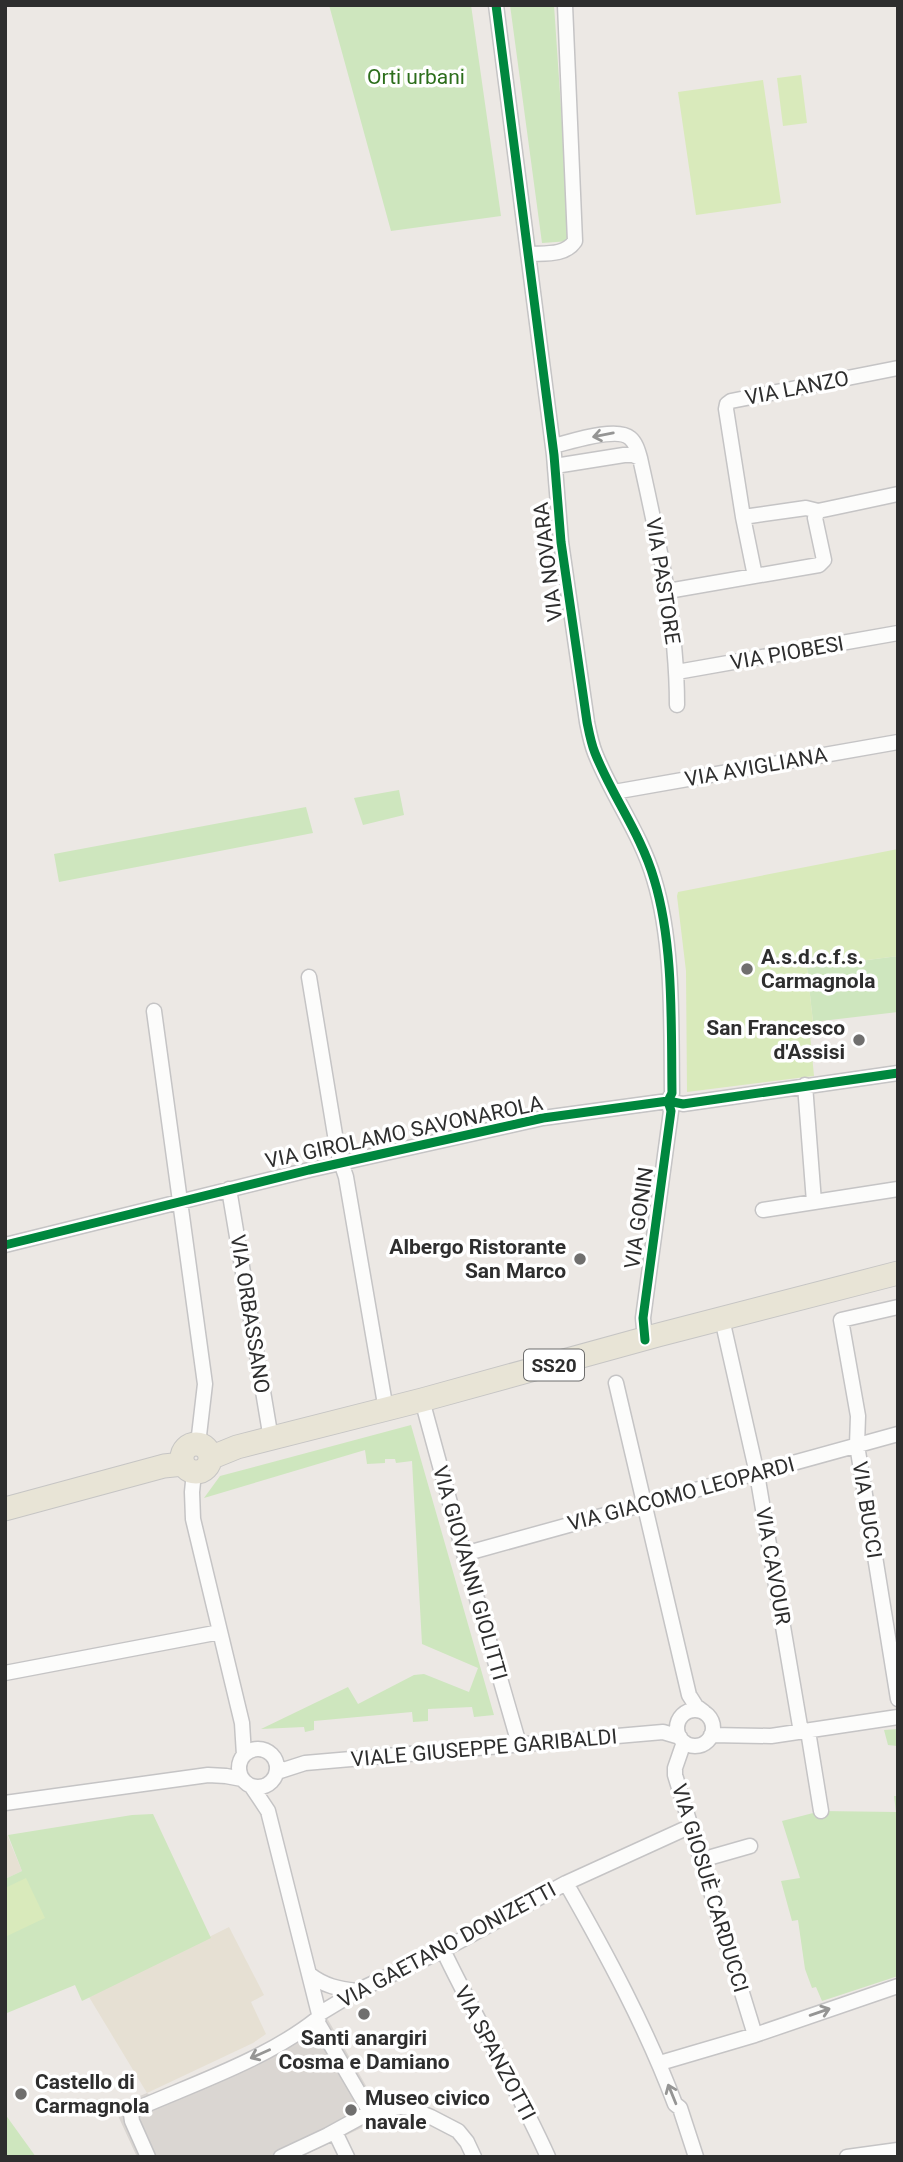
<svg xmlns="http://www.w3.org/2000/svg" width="903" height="2162" viewBox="0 0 903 2162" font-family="Roboto,sans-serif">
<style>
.education{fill:#e6e0d3}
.green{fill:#cee6be}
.pitch{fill:#d9eabb}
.plaza{fill:#dad6d2}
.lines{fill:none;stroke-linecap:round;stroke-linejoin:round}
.minor-casing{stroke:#c5c4c5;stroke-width:17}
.primary-casing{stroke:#c6c5c4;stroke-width:25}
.minor{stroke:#fcfcfb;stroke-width:14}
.primary{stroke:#e8e4d6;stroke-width:23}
.cycleway-casing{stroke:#fff;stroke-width:13}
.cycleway{stroke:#00873e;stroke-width:9}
.oneway{stroke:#959594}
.poi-dot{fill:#706f6e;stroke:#fff;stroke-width:2.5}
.labels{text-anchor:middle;stroke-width:7;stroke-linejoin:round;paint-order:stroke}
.shield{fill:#fff;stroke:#6d6d6d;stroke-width:2}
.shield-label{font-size:19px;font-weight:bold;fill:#2e2e2e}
.park-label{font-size:21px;fill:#2c6e1b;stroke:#fff}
.street-label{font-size:21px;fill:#2e2e2e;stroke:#fff}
.poi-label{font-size:21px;font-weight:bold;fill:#2e2e2e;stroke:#fff;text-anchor:start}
</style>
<rect width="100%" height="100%" fill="#ece8e4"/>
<path class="education" d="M5,1830L22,1871L5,1879Z
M229,1927L264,1995L251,2002L266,2034L253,2043L147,2093L89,1997Z"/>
<path class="green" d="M329,5H471L501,216L391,231Z
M510,5H554L570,241L542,243Z
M399,790L404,815L363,825L354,798Z
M306,807L313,833L59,882L54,854Z
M898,956V1012L813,1022L807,968Z
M411,1425L494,1715L474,1717L472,1707L428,1709V1721L413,1722L412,1712L314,1721V1730L305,1732L304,1727L261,1729L348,1687L358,1704L414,1675L424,1674L469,1692L478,1668L422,1644L412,1461L396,1463L395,1459H385V1463L367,1464L365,1450L204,1498L220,1476Z
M898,1729V1750L897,1746L888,1745L884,1730Z
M894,1796H898V1976L822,2001L816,1987L812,1988L805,1969L798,1920L792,1921L781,1881L800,1878L782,1821L821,1811L896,1812Z
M153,1814L211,1938L82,2001L75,1985L7,2013L5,2009V1879L22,1871L8,1835L132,1815Z
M5,2114L36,2157H5Z"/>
<path class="pitch" d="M801,75L807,123L783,126L777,78Z
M763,80L781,203L696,215L678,92Z
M898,849V956L807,968L813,1022L809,1023L814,1076L687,1092L686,971L677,896L678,892Z
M26,1878L45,1918L5,1937V1888Z"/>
<path class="plaza" d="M319,2014L327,2018L384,2117L301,2157H137L114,2107L147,2093L151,2096L269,2045Z"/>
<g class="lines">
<defs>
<path id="minor" d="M496,5L554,455L561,542L587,722C589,732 591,743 595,753C612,796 641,834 654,879C674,944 671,1025 672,1093L668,1101L671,1111L643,1318L645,1340
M529,254C545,253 565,256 575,241L565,5
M553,446C570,442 617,426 630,438C636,443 638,451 640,458C658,540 677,621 677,705
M555,466L624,455H633L640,458
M743,517L726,409L727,404L731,401L898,368
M755,576L743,517L806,508L818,511L898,494
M668,591L819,565L824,560L815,518L818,511
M677,672L898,633
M614,792L898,742
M309,977L338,1153L346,1177L386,1410
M154,1011L205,1384L198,1444
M805,1085L814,1202
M229,1189L271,1439
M763,1210L898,1189
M5,1245L309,1170L543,1118L668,1101L683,1104L898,1073
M898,1307L841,1320L858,1416L857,1445L898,1699
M722,1319L757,1474L801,1732
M616,1383L689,1695L696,1706L704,1712
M422,1400L464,1554L519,1744
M194,1472L192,1492L193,1519L242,1723L244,1755
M464,1554L898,1434
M5,1673L220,1632
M677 1728a18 18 0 1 1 36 0a18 18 0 1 1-36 0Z
M808,1731L821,1811
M711,1735L771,1736L898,1717
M684,1742L675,1768V1775L755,2035
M239 1768a19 19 0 1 1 38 0a19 19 0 1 1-38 0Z
M277,1772L305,1763L663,1732L680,1737
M252,1787L268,1811L319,2014L318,2023L370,2112
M5,1803L208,1775L226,1776L242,1779
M701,1860L750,1846
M566,1883C607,1955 646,2027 675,2104L680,2108L696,2157
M443,1950C476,2019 516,2086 548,2157
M309,1974C324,1986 339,1989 357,1991
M319,2014L357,1991L443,1950L566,1883L691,1826
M660,2063L755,2035L898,1986
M370,2112L382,2113L396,2107H406L431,2117L458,2131L467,2142L474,2157
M335,2132L347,2157
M148,2157L132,2121L131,2114L134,2110C193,2084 267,2059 317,2019
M281,2157L328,2135L370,2112
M847,2157L898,2150"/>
<path id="primary" d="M182 1458a14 14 0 1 1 28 0a14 14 0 1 1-28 0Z
M210,1458L237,1447L422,1400L658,1335L898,1273
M5,1509L164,1466L183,1464"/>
</defs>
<use href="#minor" class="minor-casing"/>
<use href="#primary" class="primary-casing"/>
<use href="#minor" class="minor"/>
<use href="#primary" class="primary"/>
<defs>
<path id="cycleway" d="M496,5L554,455L561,542L587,722C589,732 591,743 595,753C612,796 641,834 654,879C674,944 671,1025 672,1093L668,1101L671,1111L643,1318L645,1340
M5,1245L309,1170L543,1118L668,1101L683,1104L898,1073"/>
</defs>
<use href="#cycleway" class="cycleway-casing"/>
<use href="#cycleway" class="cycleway"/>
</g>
<defs><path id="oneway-shaft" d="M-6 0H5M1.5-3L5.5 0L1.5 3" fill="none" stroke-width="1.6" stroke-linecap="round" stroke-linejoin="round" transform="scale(1.75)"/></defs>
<g class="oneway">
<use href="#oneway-shaft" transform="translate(603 435) rotate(169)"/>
<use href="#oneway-shaft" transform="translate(820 2012) rotate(-19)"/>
<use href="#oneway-shaft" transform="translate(260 2054) rotate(156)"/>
<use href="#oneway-shaft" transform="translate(672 2094) rotate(-112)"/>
</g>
<g class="poi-dot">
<circle cx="747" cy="969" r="7"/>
<circle cx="859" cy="1040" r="7"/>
<circle cx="580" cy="1259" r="7"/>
<circle cx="364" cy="2014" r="7"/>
<circle cx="21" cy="2094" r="7"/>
<circle cx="351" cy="2110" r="7"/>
</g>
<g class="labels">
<rect class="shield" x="524" y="1349.5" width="60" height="31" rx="5"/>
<g class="shield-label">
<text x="554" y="1372">SS20</text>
</g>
<g class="park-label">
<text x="416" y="84">Orti urbani</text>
</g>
<g class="street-label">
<text transform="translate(797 388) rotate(-11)" y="7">VIA LANZO</text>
<text transform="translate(548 562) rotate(-97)" y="7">VIA NOVARA</text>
<text transform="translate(663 581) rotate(81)" y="7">VIA PASTORE</text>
<text transform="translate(787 653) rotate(-10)" y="7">VIA PIOBESI</text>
<text transform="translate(756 767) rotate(-10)" y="7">VIA AVIGLIANA</text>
<text transform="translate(404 1132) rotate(-12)" y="7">VIA GIROLAMO SAVONAROLA</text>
<text transform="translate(639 1218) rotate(-82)" y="7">VIA GONIN</text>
<text transform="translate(250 1314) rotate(81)" y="7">VIA ORBASSANO</text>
<text transform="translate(681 1494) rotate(-15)" y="7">VIA GIACOMO LEOPARDI</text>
<text transform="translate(867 1510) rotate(81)" y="7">VIA BUCCI</text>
<text transform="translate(773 1566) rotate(80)" y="7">VIA CAVOUR</text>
<text transform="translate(470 1573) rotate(74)" y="7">VIA GIOVANNI GIOLITTI</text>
<text transform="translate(484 1748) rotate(-5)" y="7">VIALE GIUSEPPE GARIBALDI</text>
<text transform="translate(710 1888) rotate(73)" y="7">VIA GIOSUÈ CARDUCCI</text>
<text transform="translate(447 1945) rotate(-28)" y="7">VIA GAETANO DONIZETTI</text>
<text transform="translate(495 2053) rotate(62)" y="7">VIA SPANZOTTI</text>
</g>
<g class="poi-label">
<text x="761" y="964">A.s.d.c.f.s.<tspan x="761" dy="24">Carmagnola</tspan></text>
<text x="845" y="1035" text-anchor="end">San Francesco<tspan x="845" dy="24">d'Assisi</tspan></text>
<text x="566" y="1254" text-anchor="end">Albergo Ristorante<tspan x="566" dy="24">San Marco</tspan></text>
<text x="364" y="2045" text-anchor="middle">Santi anargiri<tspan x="364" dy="24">Cosma e Damiano</tspan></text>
<text x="35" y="2089">Castello di<tspan x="35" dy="24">Carmagnola</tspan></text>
<text x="365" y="2105">Museo civico<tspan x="365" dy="24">navale</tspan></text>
</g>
</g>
<rect width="903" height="2162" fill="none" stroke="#2e2e2e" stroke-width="14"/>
</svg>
